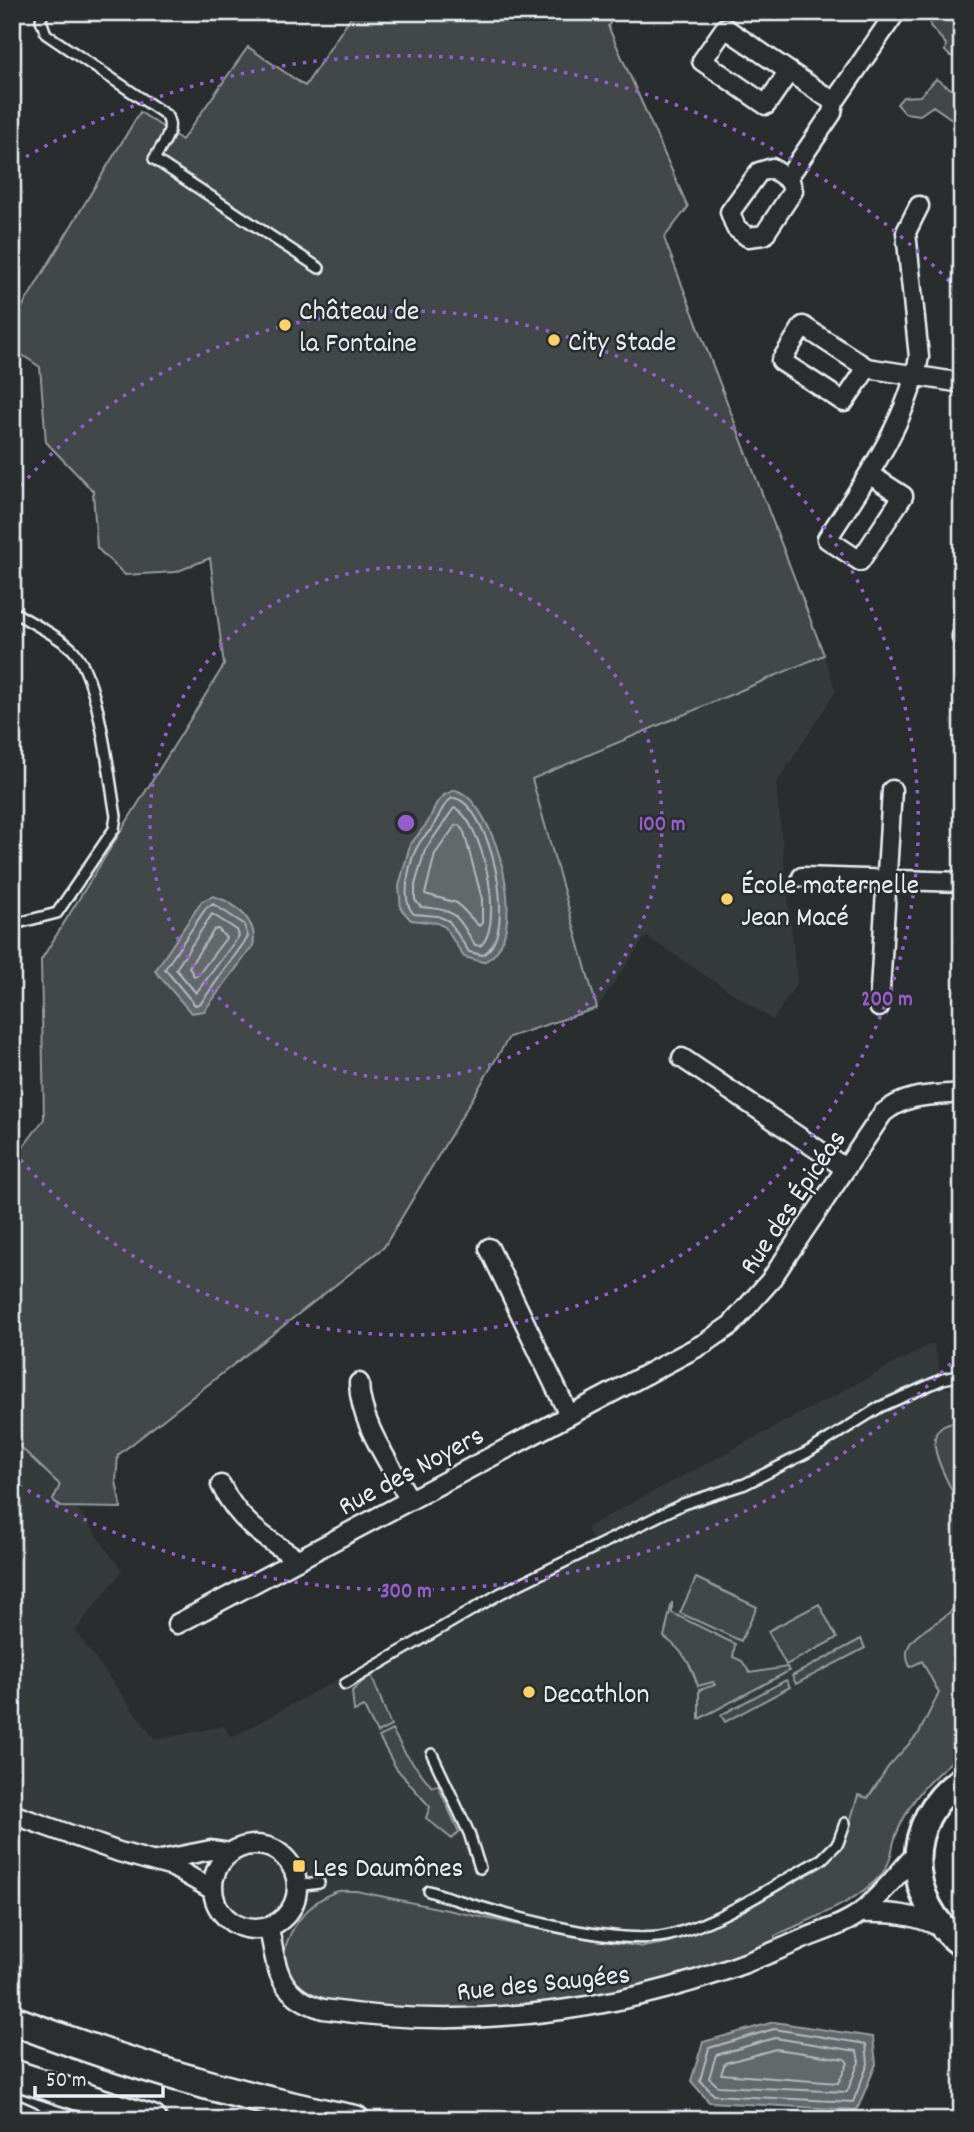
<svg xmlns="http://www.w3.org/2000/svg" width="974" height="2132" viewBox="0 0 974 2132" font-family="Dekko,sans-serif">
<style>
.built{fill:#363a3b}
.green{fill:#424648;stroke:#959ca0;stroke-width:2}
.water{fill:#63686b;stroke:#989fa3;stroke-width:2}
.lines{fill:none;stroke-linecap:round;stroke-linejoin:round}
.shore{stroke:#b3bac0;stroke-width:2}
.service-casing{stroke:#e8f1f8;stroke-width:14}
.minor-casing{stroke:#e8f1f8;stroke-width:23}
.secondary-casing{stroke:#e8f1f8;stroke-width:30}
.trunk-casing{stroke:#e8f1f8;stroke-width:33}
.service{stroke:#2a2d2e;stroke-width:9}
.minor{stroke:#2a2d2e;stroke-width:18}
.secondary{stroke:#2a2d2e;stroke-width:24}
.trunk{stroke:#2a2d2e;stroke-width:28}
.ring{fill:none;stroke:#965dcd;stroke-width:3.5;stroke-dasharray:3.5 7}
.poi-dot{fill:#ffd166;stroke:#2a2d2e;stroke-width:2.5}
.labels{text-anchor:middle;stroke-width:5;stroke-linejoin:round;paint-order:stroke}
.poi-label{font-size:28px;fill:#e8f1f8;stroke:#2a2d2e;text-anchor:start}
.street-label{font-size:28px;fill:#e8f1f8;stroke:#2a2d2e}
.centre{fill:#965dcd;stroke:#2a2d2e;stroke-width:3.5}
.ring-label{font-size:21px;text-anchor:middle;font-weight:bold;fill:#965dcd;stroke:#2a2d2e;stroke-width:5;stroke-linejoin:round;paint-order:stroke}
</style>
<rect width="100%" height="100%" fill="#2a2d2e"/>
<filter id="ink" filterUnits="userSpaceOnUse"><feTurbulence type="fractalNoise" baseFrequency=".0143" numOctaves="2"/><feDisplacementMap in="SourceGraphic" scale="14" xChannelSelector="R" yChannelSelector="G"/><feConvolveMatrix kernelMatrix="1 2 1 2 8 2 1 2 1" color-interpolation-filters="sRGB"/></filter>
<g filter="url(#ink)">
<path class="built" d="M824,655L836,691L776,784L797,983L773,1020L646,936L597,1008L532,779Z
M933,1343L944,1387L962,1395V1753L918,1791L895,1839L890,1861L882,1875L856,1896L775,1936V1940L739,1955L673,1976L598,1996L530,2004L283,1963L147,1847H131L12,1803V1439L61,1485V1507L77,1508L122,1571L75,1631L155,1740L224,1726L231,1738L592,1540L587,1527Z"/>
<path class="green" d="M349,12H617L608,26L688,207L664,238L824,655L532,779L597,1008L509,1037L384,1247L118,1455L116,1481L121,1508L61,1507L53,1500L60,1485L12,1439V1162L44,1119L41,960L224,665L210,558L176,572L125,575L97,548L93,491L46,442L40,367L12,348V324L140,112L182,140L248,47L305,86L352,15Z
M939,12L959,25L962,23V53L958,56H950L945,51L946,44L930,26L932,13Z
M936,79L962,96V126L933,106L920,115L905,113L897,104L903,97L920,96Z
M962,1421V1516C957,1489 903,1423 962,1421Z
M696,1578L757,1607L741,1641L680,1613Z
M962,1593V1753C929,1779 912,1796 896,1835C891,1849 892,1863 881,1875C855,1904 809,1919 775,1936V1940C653,1992 525,2014 392,2008C371,2007 327,2006 308,1997C258,1973 294,1907 335,1892C340,1890 349,1891 356,1891L577,1937L643,1947L666,1943L712,1925L820,1868C844,1848 850,1823 858,1795L868,1798L888,1767L919,1733L939,1693L922,1661L910,1667C892,1630 954,1627 962,1593Z
M672,1602V1613L735,1644L733,1657L742,1661L750,1673L787,1667L789,1671L699,1719V1690L715,1685L713,1682L698,1686C691,1665 684,1651 664,1637Z
M819,1604L837,1638L786,1665L768,1631Z
M861,1639L865,1648L796,1684L792,1676Z
M371,1674L391,1726L377,1733L364,1707L354,1711L352,1691Z
M786,1680L790,1687L725,1722L721,1715Z
M392,1730L405,1753L432,1787L438,1785L459,1832L452,1839L426,1818L430,1807L396,1768L379,1737Z"/>
<path class="water" d="M455,790C496,800 534,942 483,962L464,957L445,927L437,923L411,920L401,909L399,886L410,845L428,822L436,804L444,795Z
M213,896C235,902 259,922 253,946L204,1011L191,1013L155,971L202,901Z
M774,2022L873,2037L876,2064L857,2110L709,2102L691,2081L703,2042Z"/>
<g class="lines">
<path class="shore" d="M452,798C488,798 522,935 482,955L469,952L449,921L438,916L414,914C399,901 410,857 420,842C424,835 431,832 434,825C440,814 442,806 452,798Z
M454,808C482,818 506,926 480,946L475,945C457,916 457,909 421,907L415,900V885L425,850Z
M459,825L464,832L482,899V923L479,926L457,903L425,894L435,854L455,826Z
M213,904L244,924L248,937L201,1003L195,1005L165,969L206,908Z
M212,914L237,930L239,936L196,993L176,969Z
M218,929L226,938L198,975L194,976L189,967L214,930Z
M774,2029L866,2044L868,2064L853,2102L714,2095L700,2080L709,2048Z
M775,2038L857,2051L859,2062L847,2092L718,2086L709,2078L716,2055Z
M776,2049L845,2059L848,2063L838,2083L721,2074L725,2063Z"/>
<defs>
<path id="service" d="M43,12L41,20L46,34L166,115C176,130 162,145 154,159L319,268
M12,611C31,623 56,634 72,649C99,675 109,778 116,816L114,829L57,913L22,922L12,918
M345,1684L501,1593L683,1504L745,1484L808,1452L880,1407L943,1379L962,1375
M432,1754L469,1833L480,1868
M297,1886L319,1883
M429,1891C486,1910 618,1950 674,1934C726,1919 775,1884 822,1859L838,1843L845,1823"/>
<path id="minor" d="M788,73L766,105L702,61L725,28L834,102
M772,168L790,181L793,191L764,235L748,237L736,228L730,212L759,172Z
M787,179L832,113L834,102L896,12
M867,368L844,402L781,361L803,326L867,368L962,383
M869,474L903,496L860,561L827,539C863,483 907,423 919,357L906,232L919,206
M962,636V638
M802,877L962,882
M879,1007L892,790
M682,1058L845,1168
M489,1248L569,1415
M359,1383C360,1424 390,1463 409,1499
M221,1485C237,1520 265,1538 296,1558
M177,1624L705,1343L731,1325L770,1281L883,1113C908,1093 931,1096 962,1093
M12,1814L119,1852L173,1867L213,1890
M213 1887a42 42 0 1 1 84 0a42 42 0 1 1-84 0Z
M156,1861L211,1850L231,1853
M860,1913C891,1912 913,1914 941,1927
M269,1928C277,1969 277,1995 323,2009C483,2033 646,2009 794,1943C815,1933 844,1926 861,1912C881,1896 898,1873 916,1854"/>
<path id="secondary" d="M962,1779C901,1820 904,1902 962,1945"/>
<path id="trunk" d="M12,2020C124,2063 238,2097 355,2120
M12,2074L152,2120
M12,2113L28,2120"/>
</defs>
<use href="#service" class="service-casing"/>
<use href="#minor" class="minor-casing"/>
<use href="#secondary" class="secondary-casing"/>
<use href="#trunk" class="trunk-casing"/>
<use href="#service" class="service"/>
<use href="#minor" class="minor"/>
<use href="#secondary" class="secondary"/>
<use href="#trunk" class="trunk"/>
</g>
</g>
<g class="ring">
<circle cx="406" cy="823" r="256"/>
<path d="M14 494A512 512 0 1 1 14 1152"/>
<path d="M958 1356A767 767 0 0 1 17 1484M17 162A767 767 0 0 1 958 290"/>
</g>
<g class="poi-dot">
<circle cx="285" cy="325" r="7"/>
<circle cx="554" cy="340" r="7"/>
<circle cx="727" cy="899" r="7"/>
<circle cx="529" cy="1692" r="7"/>
<rect x="292" y="1859" width="14" height="14" rx="3.5"/>
</g>
<g class="labels">
<g class="poi-label">
<text x="299" y="319">Château de<tspan x="299" dy="32">la Fontaine</tspan></text>
<text x="568" y="350">City Stade</text>
<text x="741" y="893">École maternelle<tspan x="741" dy="32">Jean Macé</tspan></text>
<text x="543" y="1702">Decathlon</text>
<text x="313" y="1876">Les Daumônes</text>
</g>
<g class="street-label">
<text transform="translate(791 1201) rotate(-56)" y="10">Rue des Épicéas</text>
<text transform="translate(410 1469) rotate(-28)" y="10">Rue des Noyers</text>
<text transform="translate(543 1981) rotate(-6)" y="10">Rue des Saugées</text>
</g>
</g>
<circle cx="406" cy="823" r="10" class="centre"/>
<g class="ring-label">
<text x="662" y="830">100 m</text>
<text x="887" y="1005">200 m</text>
<text x="406" y="1597">300 m</text>
</g>
<rect width="974" height="2132" fill="none" stroke="#2a2d2e" stroke-width="42"/>
<rect x="21" y="21" width="932" height="2090" fill="none" stroke="#e8f1f8" stroke-width="2.5" filter="url(#ink)"/>
<path d="M35 2086v10h128v-10" fill="none" stroke="#e8f1f8" stroke-width="3.5"/>
<text x="46" y="2086" font-size="21" fill="#e8f1f8" stroke="#2a2d2e" stroke-width="5" paint-order="stroke">50 m</text>
</svg>
